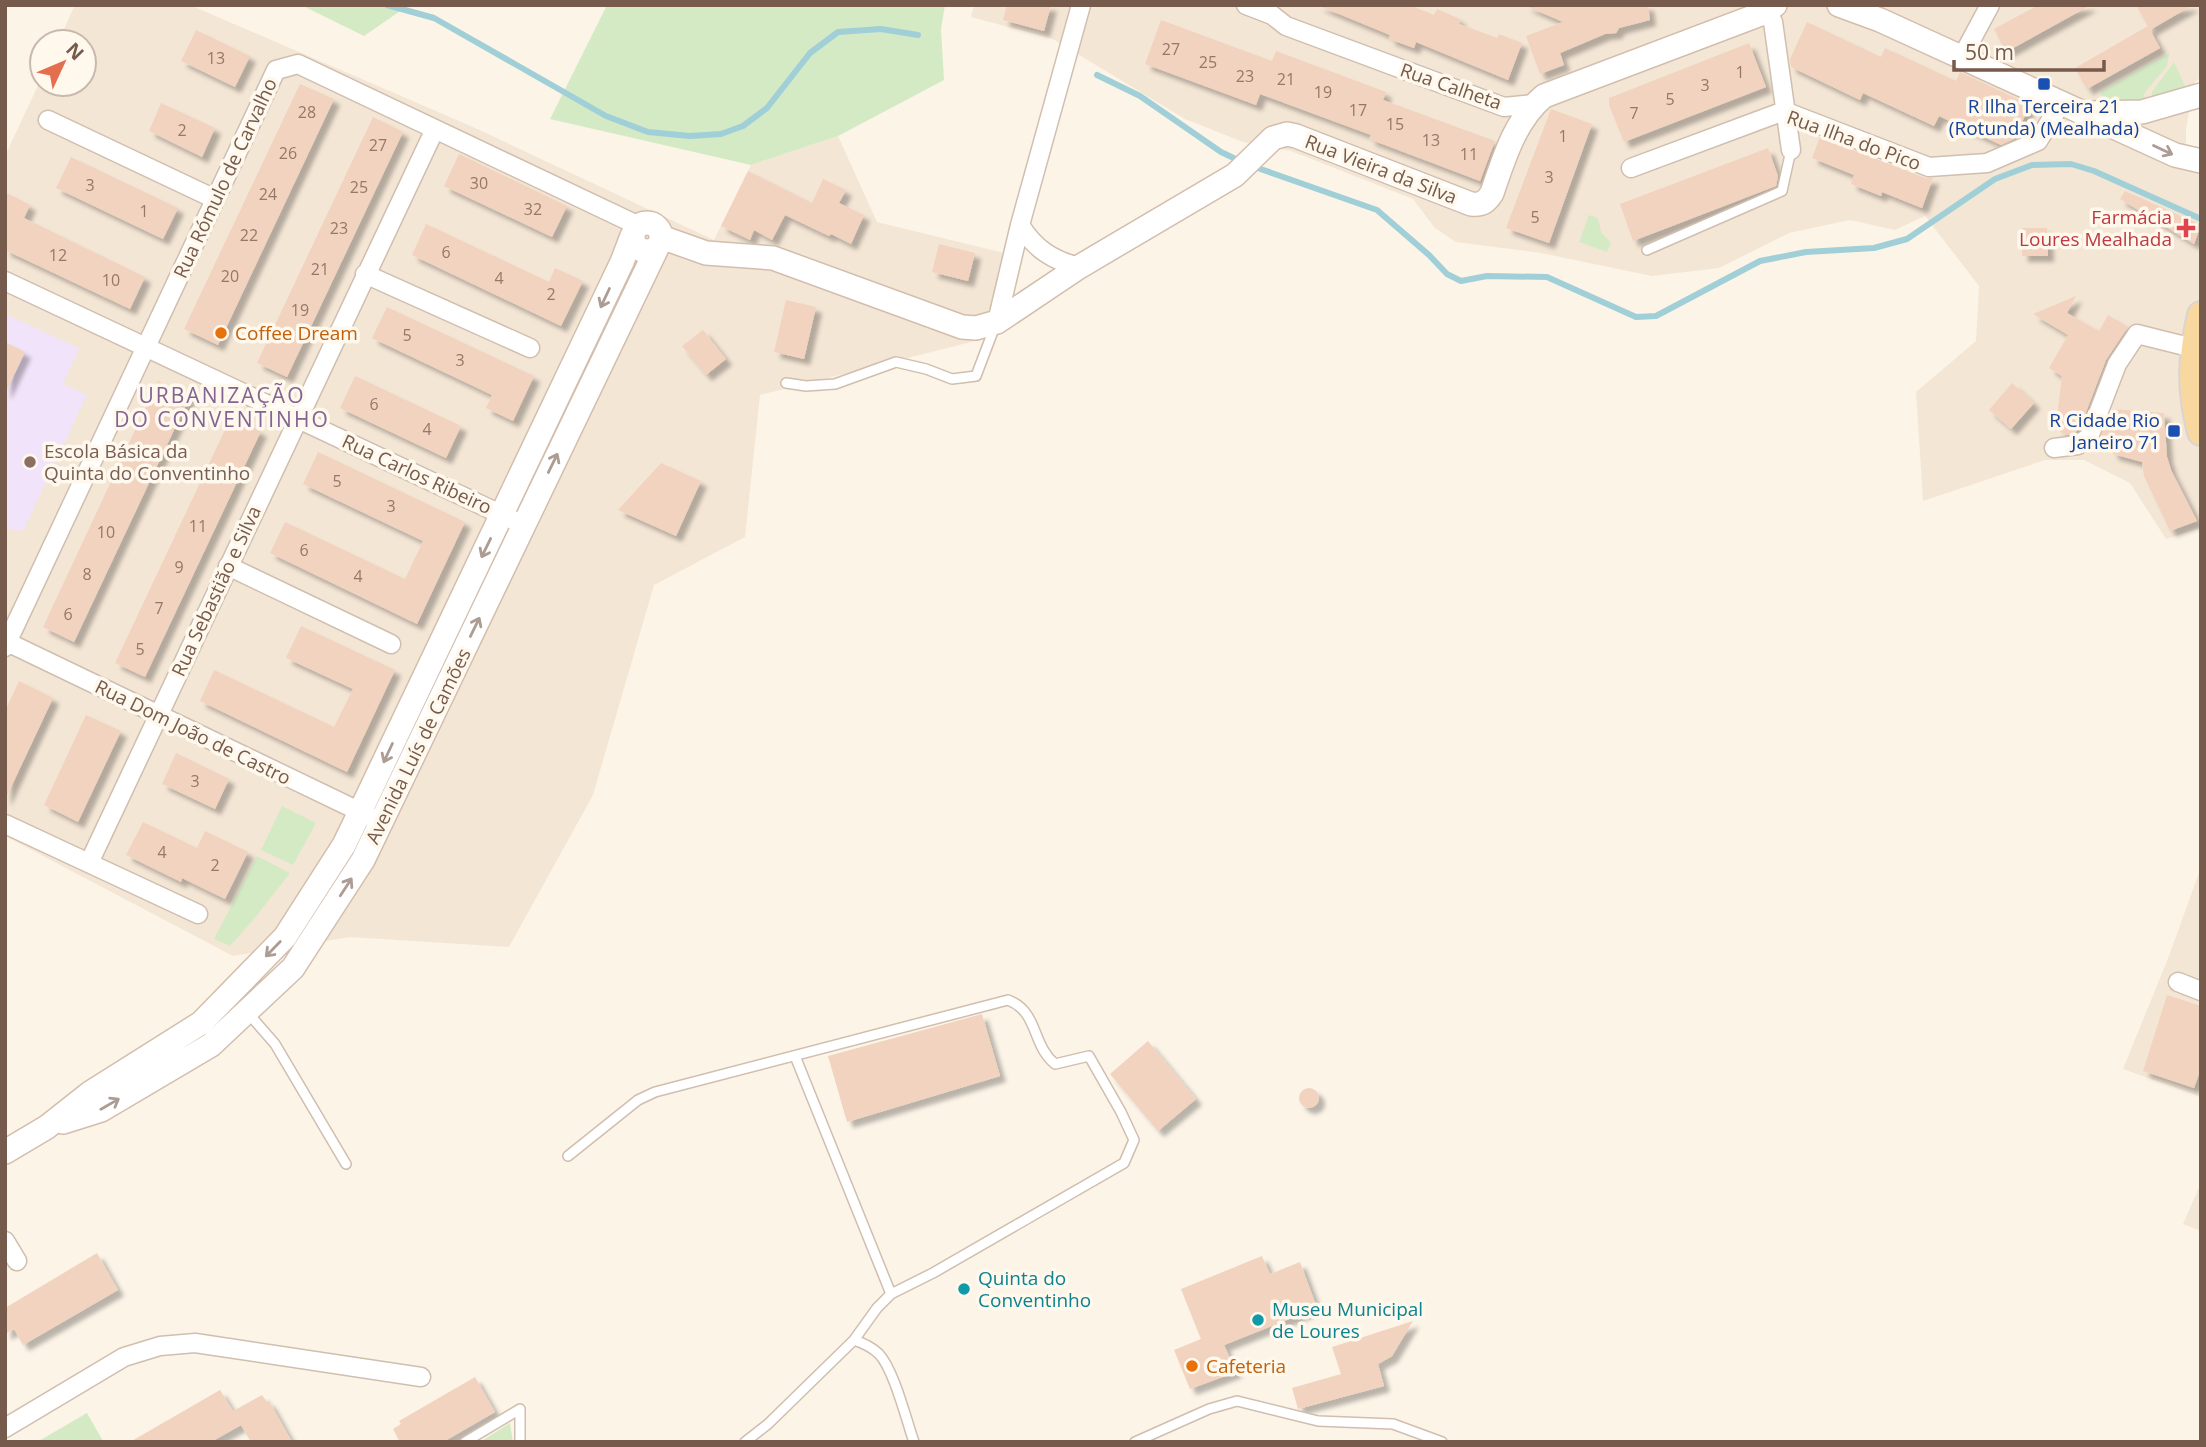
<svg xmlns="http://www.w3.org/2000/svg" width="2206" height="1447" viewBox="0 0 2206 1447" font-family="'Open Sans',sans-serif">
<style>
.residential{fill:#f4e6d5}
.education{fill:#f1e3f9}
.green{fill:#d4eac5}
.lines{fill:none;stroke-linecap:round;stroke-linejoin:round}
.stream{stroke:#a1cfd7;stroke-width:6}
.building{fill:#f1d3bf;filter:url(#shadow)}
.lane-casing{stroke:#d0beaf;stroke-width:12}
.street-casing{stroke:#d0beaf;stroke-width:21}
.secondary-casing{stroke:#d3bead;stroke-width:26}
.primary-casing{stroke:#dbd4d0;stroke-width:30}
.lane{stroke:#fff;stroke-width:9}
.street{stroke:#fff;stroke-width:18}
.secondary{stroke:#fff;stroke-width:23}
.primary{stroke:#f9d8a0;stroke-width:26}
.oneway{stroke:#ad9c93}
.transit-dot{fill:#1a4fb4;stroke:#fff8ed;stroke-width:2.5}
.health-dot{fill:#e0444e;stroke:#fff8ed;stroke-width:2.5}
.food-dot{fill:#e8710a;stroke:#fff8ed;stroke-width:2.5}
.education-dot{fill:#8d6e63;stroke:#fff8ed;stroke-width:2.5}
.culture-dot{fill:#0f9aa8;stroke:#fff8ed;stroke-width:2.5}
.labels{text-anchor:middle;stroke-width:7;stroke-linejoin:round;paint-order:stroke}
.number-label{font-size:16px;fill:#957868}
.street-label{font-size:19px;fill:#765a4b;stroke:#fff8ed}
.transit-label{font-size:19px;fill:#164399;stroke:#fff8ed}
.health-label{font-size:19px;fill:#be3a42;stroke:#fff8ed;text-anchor:end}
.food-label{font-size:19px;fill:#c56008;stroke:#fff8ed;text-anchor:start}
.education-label{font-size:19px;fill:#785e54;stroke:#fff8ed;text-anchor:start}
.culture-label{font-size:19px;fill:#0d838f;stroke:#fff8ed;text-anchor:start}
.neighbourhood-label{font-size:21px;letter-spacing:2px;fill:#826392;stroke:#fff8ed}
</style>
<defs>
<filter id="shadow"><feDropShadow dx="6" dy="6" stdDeviation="2" flood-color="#0004"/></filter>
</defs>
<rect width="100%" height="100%" fill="#fcf4e7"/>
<path class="residential" d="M75,5H190L473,127L714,240L751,165L838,136L877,222L1004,253L983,339L760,395L745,537L654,585L593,795L509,947L350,937L233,956L5,836V156L42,77V84H84V42H58Z
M974,5H2201V77L2194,83L2186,129V151L2201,172V528L2166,539L2130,483L2084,460H2045L1923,501L1916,392L1976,341L1979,286L1925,216L1895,230L1850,220L1789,233L1719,268L1652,276L1541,253L1456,242L1435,228L1413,199L1291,151L1243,142L1185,119L1053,39L971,17Z
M2201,867V1097L2123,1069L2169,956Z
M2201,1183V1231L2183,1224Z"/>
<path class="education" d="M5,314L79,348L63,384L87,395L23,531L5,529Z"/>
<path class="green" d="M301,5H409L364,36Z
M607,5H945L941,29L944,80L838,136L751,165L550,119Z
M2169,53L2167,66L2146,91L2144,95L2145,100L2103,102L2100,92Z
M2174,62L2185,86L2168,94L2152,97V92Z
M1589,215L1598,218L1601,232L1611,243L1607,252L1579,242Z
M282,806L316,823L293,865L261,850Z
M257,856L290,873L254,919L230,946L214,939Z
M87,1413L103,1441L37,1442Z
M510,1423L513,1442H480Z"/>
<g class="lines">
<path class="stream" d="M387,5L434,18L606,116L648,132L690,136L721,134L743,126L767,108L810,53L838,32L881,29L918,35
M1097,75L1140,96L1221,152L1242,162
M1252,166L1377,210L1429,255L1447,274L1461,281L1487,276L1547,277L1636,317L1656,316L1760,261L1806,252L1874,248L1907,239L1995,179L2032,165L2071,164L2094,171L2201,219"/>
</g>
<path class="building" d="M1007,5H1051L1044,31L1003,20Z
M1317,5H1409L1434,15L1437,9L1460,19L1459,24L1497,38L1499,34L1522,43L1508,80L1416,42L1414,48L1389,39L1390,35Z
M1524,5H1648L1650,20L1619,28L1616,33L1605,34L1560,53L1564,65L1540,74L1526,36L1563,22Z
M2038,5H2091L2006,52L1994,29Z
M2136,5H2193L2150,30L2160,48L2087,89L2075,68L2148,26Z
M1161,20L1272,61L1276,51L1386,92L1383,100L1495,141L1480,181L1369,139L1371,135L1260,94L1256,105L1145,64Z
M1807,22L1881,57L1885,48L1956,81L1960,72L2030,105L2014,139L2001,145L1939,116L1934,126L1863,93L1860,100L1791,67L1790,59Z
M196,30L250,56L235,87L181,61Z
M1749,43L1766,87L1624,142L1609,105V98Z
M300,84L334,99L218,345L184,329Z
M161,103L215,128L202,157L149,131Z
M1551,109L1592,124L1549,243L1506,228Z
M373,117L403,132L287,377L257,363Z
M1820,137L1925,178H1933L1922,208L1882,192L1881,196L1851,184L1854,175L1812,158Z
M1768,148L1778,176L1776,186L1633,241L1620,204Z
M459,154L567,206L552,237L444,186Z
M71,157L178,208L163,239L56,188Z
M748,171L812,203L823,179L846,190L839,203L864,215L851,244L831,234L829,236L785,215L772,240L754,230L750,240L721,226Z
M2125,191L2201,225L2194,244L2120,199Z
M5,192L30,205L24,218L145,277L130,309L5,250Z
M426,224L549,282L555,268L583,281L561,326L412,255Z
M2022,228H2047L2048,256H2022Z
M939,244L975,253L968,281L932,272Z
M2076,296L2067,313L2099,331L2108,315L2128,327L2106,360L2080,428L2074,434L2067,435L2060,432L2057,416L2062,376L2049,368L2068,335L2033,314Z
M786,300L816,307L804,359L774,352Z
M387,307L534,376L513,421L486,408L492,395L372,338Z
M703,330L726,359L706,375L682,346Z
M5,342L25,352L5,394Z
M355,376L461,426L446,458L340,408Z
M158,381L190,396L74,642L43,627Z
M2012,383L2034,403L2011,429L1989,410Z
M2112,409L2164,413L2167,457L2171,470L2197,521L2170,531L2144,476L2142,462L2113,454L2109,439L2101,436Z
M231,417L261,431L145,677L115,663Z
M318,452L465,522L417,624L270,553L285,522L405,579L423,541L303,484Z
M661,463L701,481L676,536L618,510Z
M301,626L395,670L347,772L200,701L214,670L334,727L353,689L286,658Z
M19,681L53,698L5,800V711Z
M86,715L121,731L78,822L44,805Z
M176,753L229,779L215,809L162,784Z
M143,822L197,848L205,831L248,852L225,899L182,878L181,882L126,855Z
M2167,995L2201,1006V1068L2194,1088L2143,1071Z
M982,1014L1000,1076L847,1122L828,1056Z
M1148,1041L1196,1099L1158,1131L1110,1074Z
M1299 1098a10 10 0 1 1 20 0a10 10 0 1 1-20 0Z
M97,1253L118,1290L23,1345L14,1329L5,1334V1308Z
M1262,1256L1270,1274L1300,1262L1317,1308L1224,1345L1236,1372L1190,1389L1174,1350L1201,1339L1181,1289Z
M1413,1321L1392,1356L1378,1364L1384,1386L1298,1409L1292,1388L1341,1374L1332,1347Z
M475,1377L495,1412L443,1442H400L393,1429L401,1424L399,1421Z
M220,1390L233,1411L262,1395L267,1402L269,1401L292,1442H251L241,1425L211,1442H130Z"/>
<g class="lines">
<defs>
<path id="lane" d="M1647,250L1782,191L1791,150
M786,383L806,386L835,384L896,362L926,369L952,379L976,376L995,326
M248,1013L275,1044L346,1164
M795,1056L891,1294
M568,1156L638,1100L655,1092L1008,1000C1039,1012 1031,1044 1055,1064L1089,1056L1121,1112L1134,1140L1124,1163L933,1273L891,1294L877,1308L854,1340
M465,1442L520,1409V1442
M745,1442L768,1424L854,1340C863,1343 872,1347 879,1354C894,1370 906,1419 914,1442
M1135,1442L1209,1409L1237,1401L1318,1421L1393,1424L1442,1442"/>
<path id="street" d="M1246,5L1272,15L1286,26L1504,107L1534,104
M1766,12L1773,22L1791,150
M1962,57L1990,5
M48,120L215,199
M1631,168L1784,111L1929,167L1987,163L2038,141L2061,103
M1020,225C1035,249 1052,260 1079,267
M365,274L530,348
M5,281L511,519
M997,322L1020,225L1081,5
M2054,448L2078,445L2089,437L2117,364L2137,334L2193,348
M228,566L391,644
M5,641L369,816
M5,647L276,70L298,64L637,225
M5,824L198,914
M89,863L435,129
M2178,982L2201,991
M5,1241L17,1261
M5,1428L124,1357L160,1346L195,1343L421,1377"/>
<path id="secondary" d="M1839,5L1880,20L2175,155L2201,161
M2089,113L2142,112L2201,95
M633 237a14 14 0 1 1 28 0a14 14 0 1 1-28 0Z
M661,237L706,253L773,258L962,327L976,328L997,322L1079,267L1235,175L1273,138L1287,134L1296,136L1471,204C1483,205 1486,202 1492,193C1504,158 1515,120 1544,96L1766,12L1775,5
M63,1122L101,1110L211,1045L293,968L363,860L657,248
M5,1152L47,1127L90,1093L201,1023L285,937L344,845L360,812L622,262L632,236"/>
<path id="primary" d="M2201,315C2191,357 2190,390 2201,432"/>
</defs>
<use href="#lane" class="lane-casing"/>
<use href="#street" class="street-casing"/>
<use href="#secondary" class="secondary-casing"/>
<use href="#primary" class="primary-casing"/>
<use href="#lane" class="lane"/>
<use href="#street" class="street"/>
<use href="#secondary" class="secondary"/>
<use href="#primary" class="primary"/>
</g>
<defs><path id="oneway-shaft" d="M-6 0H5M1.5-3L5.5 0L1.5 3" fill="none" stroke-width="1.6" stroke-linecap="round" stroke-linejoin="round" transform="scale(1.75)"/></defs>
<g class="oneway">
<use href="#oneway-shaft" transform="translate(2163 150) rotate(25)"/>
<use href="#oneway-shaft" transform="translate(605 298) rotate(115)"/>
<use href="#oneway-shaft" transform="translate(553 463) rotate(-64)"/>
<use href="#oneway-shaft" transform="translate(486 548) rotate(116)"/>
<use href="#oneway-shaft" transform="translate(475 627) rotate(-64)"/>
<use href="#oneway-shaft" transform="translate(388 753) rotate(115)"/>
<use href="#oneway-shaft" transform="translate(346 887) rotate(-57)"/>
<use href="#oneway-shaft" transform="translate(273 949) rotate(134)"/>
<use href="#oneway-shaft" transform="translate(110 1104) rotate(-30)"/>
</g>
<g class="transit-dot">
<rect x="2037" y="77" width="14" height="14" rx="3.5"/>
<rect x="2167" y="424" width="14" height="14" rx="3.5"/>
</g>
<path class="health-dot" d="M2182.5 217.5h7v7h7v7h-7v7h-7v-7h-7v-7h7z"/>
<g class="food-dot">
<circle cx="221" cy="333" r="7"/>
<circle cx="1192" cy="1366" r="7"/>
</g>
<circle class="education-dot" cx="30" cy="462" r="7"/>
<g class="culture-dot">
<circle cx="964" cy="1289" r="7"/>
<circle cx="1258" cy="1320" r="7"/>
</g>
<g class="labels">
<g class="number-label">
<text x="1171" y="55">27</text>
<text x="216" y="64">13</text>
<text x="1208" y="68">25</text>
<text x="1740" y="78">1</text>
<text x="1245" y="82">23</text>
<text x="1286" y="85">21</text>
<text x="1705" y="91">3</text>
<text x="1323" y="98">19</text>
<text x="1670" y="105">5</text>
<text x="1358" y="116">17</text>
<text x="307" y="118">28</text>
<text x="1634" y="119">7</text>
<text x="1395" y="130">15</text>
<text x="182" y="136">2</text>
<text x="1563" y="142">1</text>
<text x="1431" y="146">13</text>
<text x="378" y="151">27</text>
<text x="288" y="159">26</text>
<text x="1469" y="160">11</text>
<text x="1549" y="183">3</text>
<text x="479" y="189">30</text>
<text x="90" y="191">3</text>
<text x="359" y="193">25</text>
<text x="268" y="200">24</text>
<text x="533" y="215">32</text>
<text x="144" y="217">1</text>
<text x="1535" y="223">5</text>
<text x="339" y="234">23</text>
<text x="249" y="241">22</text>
<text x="446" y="258">6</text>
<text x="58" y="261">12</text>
<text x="320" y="275">21</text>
<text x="230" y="282">20</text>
<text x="499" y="284">4</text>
<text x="111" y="286">10</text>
<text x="551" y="300">2</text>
<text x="300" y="316">19</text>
<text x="407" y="341">5</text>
<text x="460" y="366">3</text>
<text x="374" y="410">6</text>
<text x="427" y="435">4</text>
<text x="337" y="487">5</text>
<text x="391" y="512">3</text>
<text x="198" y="532">11</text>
<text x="106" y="538">10</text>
<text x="304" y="556">6</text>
<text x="179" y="573">9</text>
<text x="87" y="580">8</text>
<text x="358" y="582">4</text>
<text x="159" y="614">7</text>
<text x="68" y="620">6</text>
<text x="140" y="655">5</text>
<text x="195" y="787">3</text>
<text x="162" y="858">4</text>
<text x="215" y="871">2</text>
</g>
<g class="street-label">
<text transform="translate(1451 86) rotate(19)" y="7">Rua Calheta</text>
<text transform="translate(1854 140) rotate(20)" y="7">Rua Ilha do Pico</text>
<text transform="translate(1381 169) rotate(21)" y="7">Rua Vieira da Silva</text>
<text transform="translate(225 178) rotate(-65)" y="7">Rua Rómulo de Carvalho</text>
<text transform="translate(417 474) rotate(25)" y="7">Rua Carlos Ribeiro</text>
<text transform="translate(216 591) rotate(-65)" y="7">Rua Sebastião e Silva</text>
<text transform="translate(193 732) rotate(26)" y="7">Rua Dom João de Castro</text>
<text transform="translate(418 746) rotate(-64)" y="7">Avenida Luís de Camões</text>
</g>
<g class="transit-label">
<text x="2044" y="113">R Ilha Terceira 21<tspan x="2044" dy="22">(Rotunda) (Mealhada)</tspan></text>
<text x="2160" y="427" text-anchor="end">R Cidade Rio<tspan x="2160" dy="22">Janeiro 71</tspan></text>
</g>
<g class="health-label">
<text x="2172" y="224">Farmácia<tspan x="2172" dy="22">Loures Mealhada</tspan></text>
</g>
<g class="food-label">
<text x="235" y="340">Coffee Dream</text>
<text x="1206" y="1373">Cafeteria</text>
</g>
<g class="education-label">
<text x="44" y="458">Escola Básica da<tspan x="44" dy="22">Quinta do Conventinho</tspan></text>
</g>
<g class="culture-label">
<text x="978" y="1285">Quinta do<tspan x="978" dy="22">Conventinho</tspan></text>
<text x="1272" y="1316">Museu Municipal<tspan x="1272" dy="22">de Loures</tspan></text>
</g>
<g class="neighbourhood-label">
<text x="222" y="403">URBANIZAÇÃO<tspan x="222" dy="24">DO CONVENTINHO</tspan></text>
</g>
</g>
<rect width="2206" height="1447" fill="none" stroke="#765a4b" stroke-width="14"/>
<g transform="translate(63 63) rotate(46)"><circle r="33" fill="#fff8ed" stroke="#c8b9ac" stroke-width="2"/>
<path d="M0-5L12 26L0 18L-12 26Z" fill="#e46f4e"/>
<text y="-10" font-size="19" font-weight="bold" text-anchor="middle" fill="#765a4b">N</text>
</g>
<path d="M1954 60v10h150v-10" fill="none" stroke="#765a4b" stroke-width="3.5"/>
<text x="1965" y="60" font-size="21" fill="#765a4b" stroke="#fff8ed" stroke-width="5" paint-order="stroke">50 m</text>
</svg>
